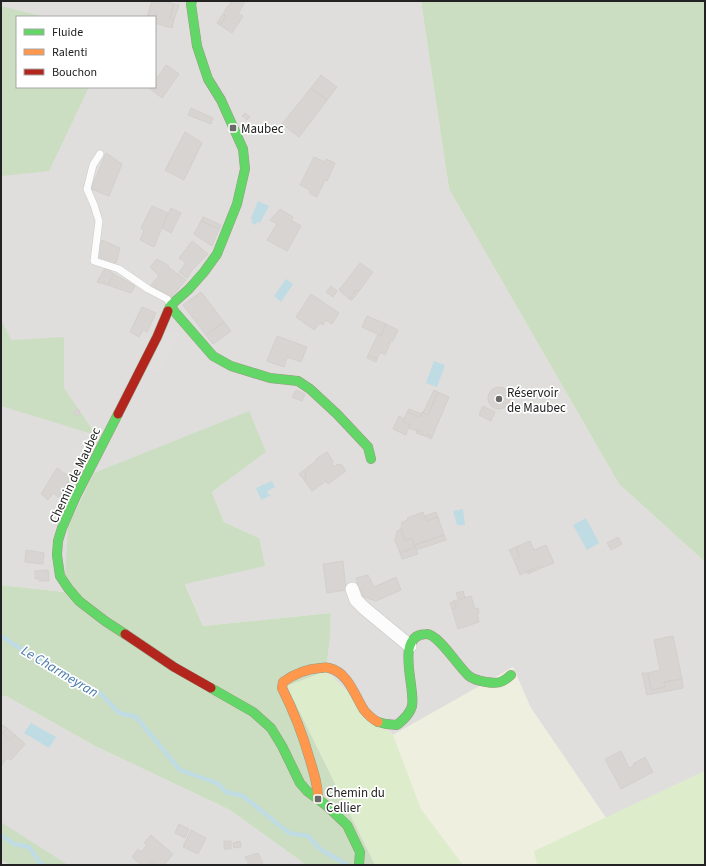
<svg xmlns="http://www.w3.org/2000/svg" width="706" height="866" viewBox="0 0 706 866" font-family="'Source Sans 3',sans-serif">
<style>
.residential{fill:#dfdedc;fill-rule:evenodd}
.farmland{fill:#efefdf}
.grass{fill:#ddeccb}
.forest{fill:#cbdec1}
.parking{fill:#e0dfde}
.water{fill:#bfdbe3}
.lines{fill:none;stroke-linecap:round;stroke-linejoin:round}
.stream{stroke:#bfdbe3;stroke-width:4.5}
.building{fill:#d7d4d2;stroke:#d3d0cc}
.lane-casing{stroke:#c9c8c7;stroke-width:8}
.street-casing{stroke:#c9c8c7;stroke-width:14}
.fast-casing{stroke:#999a82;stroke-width:10}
.slow-casing{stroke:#999a82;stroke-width:10}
.jam-casing{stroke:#999a82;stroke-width:10}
.lane{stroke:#fdfcfc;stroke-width:7}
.street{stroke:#fdfcfc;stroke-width:13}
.fast{stroke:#63d668;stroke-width:9}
.slow{stroke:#ff974d;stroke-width:9}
.jam{stroke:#b3261e;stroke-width:9}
.poi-dot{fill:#6a6968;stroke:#fff;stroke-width:1.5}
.labels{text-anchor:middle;stroke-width:3.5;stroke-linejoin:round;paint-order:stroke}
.poi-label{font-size:13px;fill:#222;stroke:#fff;text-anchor:start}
.street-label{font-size:13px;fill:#222;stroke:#fff}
.water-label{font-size:14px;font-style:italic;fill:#4a7aab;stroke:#fff}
</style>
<rect width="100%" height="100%" fill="#f0eeeb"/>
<path class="residential" d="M1,1H421L449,189L619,484L705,562V771L606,818L530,707L513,668L393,735L326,671L330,637L331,613L203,626L185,583L259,538L224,522L215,500L212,492L266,452L64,592L1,585ZM17,17H155V87H17Z
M1,696H6L95,746L230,810L306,865H1Z"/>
<path class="farmland" d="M513,667L531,708L606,818L534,851L537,865H463L421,809L393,735Z"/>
<path class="grass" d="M326,671L393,735L421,809L463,865H375L287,686Z
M705,771V865H537L534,851Z"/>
<path class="forest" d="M421,1H705V562L619,484L449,189Z
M1,6L45,17H17V87H89L49,171L1,176Z
M1,319L11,340L64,337V388L96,435L1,406Z
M249,411L266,452L212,492L215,500L224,522L259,538L265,566L185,584L203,626L331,613L330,637L326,671L287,686L375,865H306L230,810L95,746L6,696H1V585L64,592L68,527L94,473Z
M1,822L68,865H11L1,860Z"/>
<path class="parking" d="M169,328L179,333L158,375L148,370Z"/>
<path class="water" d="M258,201L269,206L260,223L257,222L255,225L251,222L252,220L251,218Z
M286,279L293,284L281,302L274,296Z
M434,361L445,365L437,387L426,383Z
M272,481L275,487L267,491L268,495L270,494L271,495L261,500L256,488Z
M463,509L465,525H457L453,511Z
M586,518L599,543L587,550L573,525Z
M31,723L56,737L49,748L24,733Z"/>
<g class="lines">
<path class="stream" d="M1,636L13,644L101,694L119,713L136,717L180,770L217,783L226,792L243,796L289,833L308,836L320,849L347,865
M1,835L14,844L29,847L40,863L44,865"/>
</g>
<path class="building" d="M152,1H165L174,4L170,18L174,19L172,28L155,23V17H147Z
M232,1H243L245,2L239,12H238L237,13L243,16L232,33L220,25L226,16L223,14L227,7H228Z
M174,4L179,5L174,19L170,18Z
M223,14L226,16L220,25L217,23Z
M166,65L179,74L162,98L150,89L151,87H155V81Z
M321,75L337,87L327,100L311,88Z
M311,88L327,100L299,137L282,124Z
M191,108L213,118L211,124L188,115Z
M245,113L250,117L247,120L242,116Z
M185,132L202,143L184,180L165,170Z
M106,153L122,164L109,196L91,189Z
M314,157L325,162L326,159L335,163L327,181L325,180L317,197L309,193L310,190L300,185Z
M152,206L168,213L154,247L140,240L144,231L141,228Z
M171,208L181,213L171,233L162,228Z
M280,209L293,217L291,220L301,226L287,251L267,240L277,224L270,220Z
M203,217L221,225L219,229L201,221Z
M201,221L219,229L212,246L194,234Z
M102,240L120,248L116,263L96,256Z
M192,241L208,254L193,269L187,278L179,272L186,263L179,258Z
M157,259L169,266L168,267L186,280L171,297L151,285L159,276L150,267Z
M360,263L373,272L359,291L356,290L349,299L339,290Z
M105,268L114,274L108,285L97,282Z
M114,274L135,286L131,293L108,285Z
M331,286L337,291L333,297L326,292Z
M356,290L359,291L352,300L349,299Z
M201,292L224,322L206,335L183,305Z
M311,294L339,313L332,324L326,320L323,325L320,323L314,330L296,317Z
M142,307L156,313L147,332L143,330L139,337L130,332Z
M367,316L386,324L381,336L362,327Z
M224,322L231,331L213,344L206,335Z
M386,324L398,330L393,341H391L385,355L380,352L377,359L368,355L378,334L381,336Z
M277,336L307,347L301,362L287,357L284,367L267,361Z
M368,355L377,359L376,362L367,358Z
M488 398a11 11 0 1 1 22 0a11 11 0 1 1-22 0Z
M296,390L305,394L302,401L292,397Z
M434,390L438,392L428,415L423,413Z
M438,392L449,397L432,437L428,434L425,436L422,435L421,433L422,431L417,430V431L409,428L410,424L403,422L407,412L420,417L422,412L428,415Z
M483,406L495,412L491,421L479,415Z
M77,409L80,411L78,416L74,414Z
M409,409L422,414L420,417L407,412Z
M399,416L404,419L403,422L410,424L406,435L393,429Z
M417,430L422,431L421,433L422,435L416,433Z
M428,434L432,437L431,439L425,436Z
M327,452L333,461L332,464L334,467L337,464L342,465L346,471L328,484L326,481L312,491L305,481L306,472L309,469L308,467L317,460L316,459Z
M308,467L309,469L306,472L305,481L299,474Z
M57,468L70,477L62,500L53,493L48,500L41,494Z
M423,512L426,521L438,517L444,535L415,545L412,538L405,540L401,529L402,522L408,520L407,518Z
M436,512L438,517L426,521L425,516Z
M401,529L405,540L412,538L415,547L400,553L395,540L397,531Z
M444,535L446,540L416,550L415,545Z
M618,537L622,544L611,550L607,543Z
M530,541L534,550L546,545L554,563L541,568L540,566L520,575L514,560L520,557L516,547Z
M415,547L418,554L402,559L400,553Z
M516,547L520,557L514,560L509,550Z
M26,550L44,553L43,564L25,562Z
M343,561L346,590L327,593L323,564Z
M540,566L541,568L528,574L527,571Z
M48,570L49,581H39V578L35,579V571Z
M368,575L374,587L396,577L401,590L376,601L364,597L359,589L356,578Z
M463,591L465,598L459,600L456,593Z
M471,596L475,609L478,608L479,613L477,614L479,622L458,629L452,609L456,608L454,601Z
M454,601L456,608L452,609L450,603Z
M673,636L682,679L664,682L665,687L651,690L648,673L660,670L654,640Z
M642,673H648L651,690L665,687L664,682L682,679L683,688L647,695Z
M3,725L7,728L3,733L10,740L15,735L25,744L11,760L7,758L1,766V728Z
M7,728L15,735L10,740L3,733Z
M621,751L629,768L634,766L633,764L645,757L653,772L621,789L605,759Z
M179,824L189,829L185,838L175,833Z
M191,830L206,838L198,854L183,847Z
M151,835L173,854L164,865H156L152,861L148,865H141L132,857L138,849L141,852L147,845L144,843Z
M224,841H231V849H224Z
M240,841L241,847L234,848L233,843Z
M258,853L263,863L259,865H249L245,857Z
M152,861L156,865H148Z"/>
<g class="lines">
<defs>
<path id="lane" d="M100,154L93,165L87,189L94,205L99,221L94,261L119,269L148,289L167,299L171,304"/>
<path id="street" d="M352,589L356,600L364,608L410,646"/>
<path id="fast" d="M171,305L174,311L213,356L231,366L270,378L298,381L310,389L337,414L368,447L371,459
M168,311L171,305L189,289L204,272L217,254L237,204L245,169L243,149L221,100L208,79L197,46L191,4L192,1
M118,414L76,496L62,528L58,541L57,555L60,576L68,588L79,601L105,621L125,634
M211,688L253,712L271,728L282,746L300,783L307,791L327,806L347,825L360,852L359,865
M378,722L386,724L397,725C403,720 410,714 412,706C416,688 394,635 426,634C438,633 459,668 469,676C474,680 480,681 486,682C498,684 502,683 511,675"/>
<path id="slow" d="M318,799C318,785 314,773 310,760C303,735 294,712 282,688L283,682C294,674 306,669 320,668C323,668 326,667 329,668C348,672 355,696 364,710C368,715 372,719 378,722"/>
<path id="jam" d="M118,414L157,337L168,311
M125,634L174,667L211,688"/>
</defs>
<use href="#lane" class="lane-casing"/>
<use href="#street" class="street-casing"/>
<use href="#fast" class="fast-casing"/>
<use href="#slow" class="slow-casing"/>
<use href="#jam" class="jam-casing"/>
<use href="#lane" class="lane"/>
<use href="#street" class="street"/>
<use href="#fast" class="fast"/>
<use href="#slow" class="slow"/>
<use href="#jam" class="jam"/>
</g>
<g class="poi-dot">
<rect x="229" y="124" width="8" height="8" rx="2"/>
<circle cx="499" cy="399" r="4"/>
<rect x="314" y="795" width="8" height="8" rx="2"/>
</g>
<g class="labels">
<g class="poi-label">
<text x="241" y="133">Maubec</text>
<text x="507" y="397">Réservoir<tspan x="507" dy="15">de Maubec</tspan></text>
<text x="326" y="797">Chemin du<tspan x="326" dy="15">Cellier</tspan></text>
</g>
<g class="street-label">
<text transform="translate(74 475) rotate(-65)" y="5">Chemin de Maubec</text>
</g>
<g class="water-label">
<text transform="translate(60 671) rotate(31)" y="5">Le Charmeyran</text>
</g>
</g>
<rect width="706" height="866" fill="none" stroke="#222222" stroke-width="4"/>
<rect x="16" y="16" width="140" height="72" fill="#ffffff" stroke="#a7a7a7"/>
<rect x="24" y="29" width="20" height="6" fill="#63d668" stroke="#a7a7a7"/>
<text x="52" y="36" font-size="12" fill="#222222">Fluide</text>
<rect x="24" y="49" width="20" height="6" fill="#ff974d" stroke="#a7a7a7"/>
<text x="52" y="56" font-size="12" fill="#222222">Ralenti</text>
<rect x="24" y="69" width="20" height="6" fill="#b3261e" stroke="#a7a7a7"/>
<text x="52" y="76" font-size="12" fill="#222222">Bouchon</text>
</svg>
